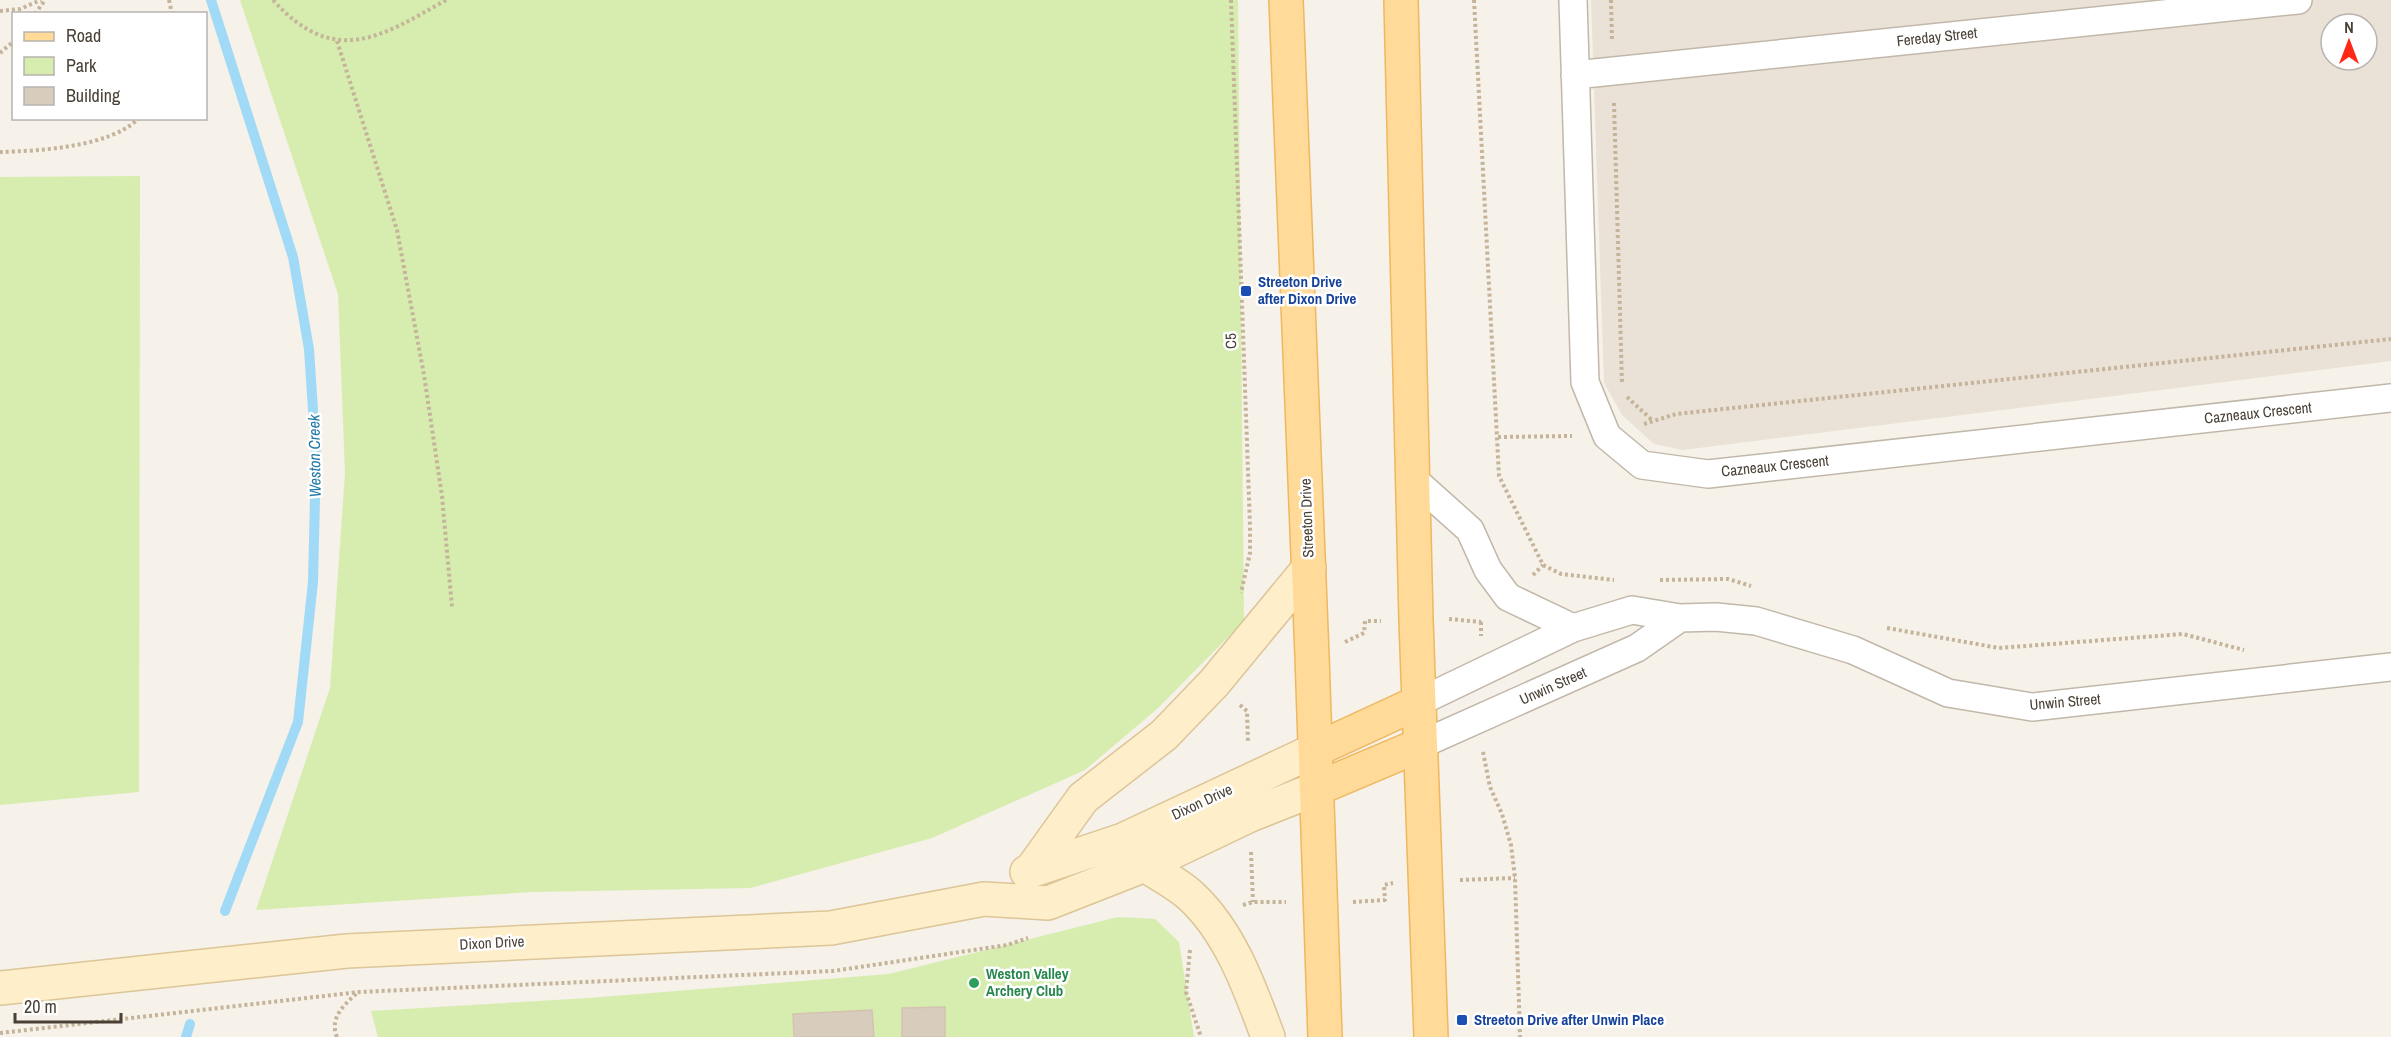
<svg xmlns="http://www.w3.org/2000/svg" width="2391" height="1037" viewBox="0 0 2391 1037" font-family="'Archivo Narrow',sans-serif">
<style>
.residential{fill:#eae2d6;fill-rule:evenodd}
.green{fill:#d6edaf}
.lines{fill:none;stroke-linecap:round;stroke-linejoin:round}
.stream{stroke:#a1daf6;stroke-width:10}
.building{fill:#d8ccbd;stroke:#d4c3b0;stroke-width:1.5}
.minor-casing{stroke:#c2b8aa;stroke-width:30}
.secondary-casing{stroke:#dcc597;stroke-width:36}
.primary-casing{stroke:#eeb85f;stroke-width:36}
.path{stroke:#c5b39a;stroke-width:4;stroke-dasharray:3 3;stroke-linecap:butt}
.minor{stroke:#fff;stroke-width:27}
.secondary{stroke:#ffeeca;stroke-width:33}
.primary{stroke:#ffda99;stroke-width:33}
.transit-dot{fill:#1a4fb4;stroke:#fff;stroke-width:2}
.leisure-dot{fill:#2e9e5b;stroke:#fff;stroke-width:2}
.labels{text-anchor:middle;stroke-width:5;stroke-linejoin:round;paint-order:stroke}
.street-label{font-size:15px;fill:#4a4136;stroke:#fff}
.transit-label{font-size:15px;font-weight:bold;fill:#164399;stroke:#fff;text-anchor:start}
.leisure-label{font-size:15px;font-weight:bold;fill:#27864d;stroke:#fff;text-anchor:start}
.water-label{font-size:16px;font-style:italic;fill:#2278a6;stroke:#fff}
</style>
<rect width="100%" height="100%" fill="#f6f1e9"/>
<path class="residential" d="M1591,0H2391V361L1683,450L1654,444L1622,415L1604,383ZM2331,24H2367V60H2331Z"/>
<path class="green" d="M240,0H1238L1244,621L1157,709L1085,770L932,838L750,888L533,892L256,910L330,688L345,473L338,294Z
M140,176L139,792L0,805V177Z
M1118,917L1155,919L1179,942L1194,1037H378L371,1011L589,998L889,974Z"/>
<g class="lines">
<path class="stream" d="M211,0L293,257L309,349L316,456L313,582L298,722L225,911
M186,1037L190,1024"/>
</g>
<path class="building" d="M945,1007V1037H902V1008Z
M872,1010L874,1037H794L793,1014Z"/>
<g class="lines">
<defs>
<path id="minor" d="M1573,0L1585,382L1607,436L1642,465L1708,474L2391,398
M1575,75L2298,0
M1413,479L1470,530L1488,570L1508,597L1573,628
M1419,702L1573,628L1632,610L1680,618L1716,617L1756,621L1853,650L1948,693L2032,707L2391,667
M1420,745L1637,648L1680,618"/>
<path id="secondary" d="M1145,865C1160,875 1178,884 1191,896C1230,932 1250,988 1268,1037
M1032,869L1083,798L1164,735L1214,683L1309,568
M1027,872L1123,840L1315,750
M0,988L347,951L831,928L984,899L1048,903L1145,865L1250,815L1316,789"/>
<path id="primary" d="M1286,0L1312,656L1325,1037
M1401,0L1416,620L1431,1037
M1315,750L1419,702
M1316,789L1420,745"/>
</defs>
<use href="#minor" class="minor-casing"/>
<use href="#secondary" class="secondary-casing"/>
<use href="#primary" class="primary-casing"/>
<path class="path" d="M169,0L172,14
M273,0C334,68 381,37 446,0
M1231,0L1250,526V553L1241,593
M1474,0L1499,476L1543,565L1561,574L1614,580
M1611,0L1612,41
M0,11L20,9L41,0
M35,14L45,0
M337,41L397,230L424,375L442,496L452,607
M0,53L14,41
M1614,103L1622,383
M0,152C39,151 111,147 139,118
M1627,397L1653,421
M1644,424L1676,414L2391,339
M1498,437L1572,436
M1533,575L1543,565
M1660,580L1728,579L1751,586
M1449,619L1481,622L1483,620
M1481,622V636
M1887,628L1999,648L2183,634L2244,650
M1345,642L1364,633L1365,621H1381
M1240,705L1247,711L1248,743
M1483,752L1490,787L1502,814L1511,845L1515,878L1520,1037
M1251,852L1253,902
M1460,880L1515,878
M1353,902L1385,900L1384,885L1393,883
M1243,905L1253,902H1286
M1190,950L1186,992L1201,1037
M0,1033L359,992L833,971L1007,945L1028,938
M337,1037C329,1018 344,1005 357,993"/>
<use href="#minor" class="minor"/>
<use href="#secondary" class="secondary"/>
<use href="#primary" class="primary"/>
</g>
<g class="transit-dot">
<rect x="1240" y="285" width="12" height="12" rx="3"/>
<rect x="1456" y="1014" width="12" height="12" rx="3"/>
</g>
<circle class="leisure-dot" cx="974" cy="983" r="6"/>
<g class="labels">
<g class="street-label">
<text transform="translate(1937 37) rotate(-6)" y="5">Fereday Street</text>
<text transform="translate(1231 341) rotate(-92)" y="5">C5</text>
<text transform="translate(2258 413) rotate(-6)" y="5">Cazneaux Crescent</text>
<text transform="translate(1775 466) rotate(-6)" y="5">Cazneaux Crescent</text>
<text transform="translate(1307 518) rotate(-92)" y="5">Streeton Drive</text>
<text transform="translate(1553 686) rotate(-24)" y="5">Unwin Street</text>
<text transform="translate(2065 702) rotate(-5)" y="5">Unwin Street</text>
<text transform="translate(1202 802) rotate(-25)" y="5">Dixon Drive</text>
<text transform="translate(492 943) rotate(-3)" y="5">Dixon Drive</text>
</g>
<g class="transit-label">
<text x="1258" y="287">Streeton Drive<tspan x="1258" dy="17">after Dixon Drive</tspan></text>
<text x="1474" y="1025">Streeton Drive after Unwin Place</text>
</g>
<g class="leisure-label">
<text x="986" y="979">Weston Valley<tspan x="986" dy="17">Archery Club</tspan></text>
</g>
<g class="water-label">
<text transform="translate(314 456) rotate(-91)" y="6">Weston Creek</text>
</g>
</g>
<rect x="12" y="12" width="195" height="108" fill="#ffffff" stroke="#b7b3af" stroke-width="1.5"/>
<rect x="24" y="32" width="30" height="9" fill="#ffda99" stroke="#b7b3af" stroke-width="1.5"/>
<text x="66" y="42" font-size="18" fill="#4a4136">Road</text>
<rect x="24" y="57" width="30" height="18" fill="#d6edaf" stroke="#b7b3af" stroke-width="1.5"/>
<text x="66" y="72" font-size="18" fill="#4a4136">Park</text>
<rect x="24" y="87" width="30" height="18" fill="#d8ccbd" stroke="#b7b3af" stroke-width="1.5"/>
<text x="66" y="102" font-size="18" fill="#4a4136">Building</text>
<g transform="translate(2349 42)"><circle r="28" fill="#ffffff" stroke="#b7b3af" stroke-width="1.5"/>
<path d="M0-4.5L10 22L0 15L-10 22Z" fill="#ff2817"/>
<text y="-9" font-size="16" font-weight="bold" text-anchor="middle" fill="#4a4136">N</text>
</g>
<path d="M15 1013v9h106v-9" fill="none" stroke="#4a4136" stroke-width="3"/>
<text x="24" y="1013" font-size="18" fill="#4a4136" stroke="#ffffff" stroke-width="4.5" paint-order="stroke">20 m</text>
</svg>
